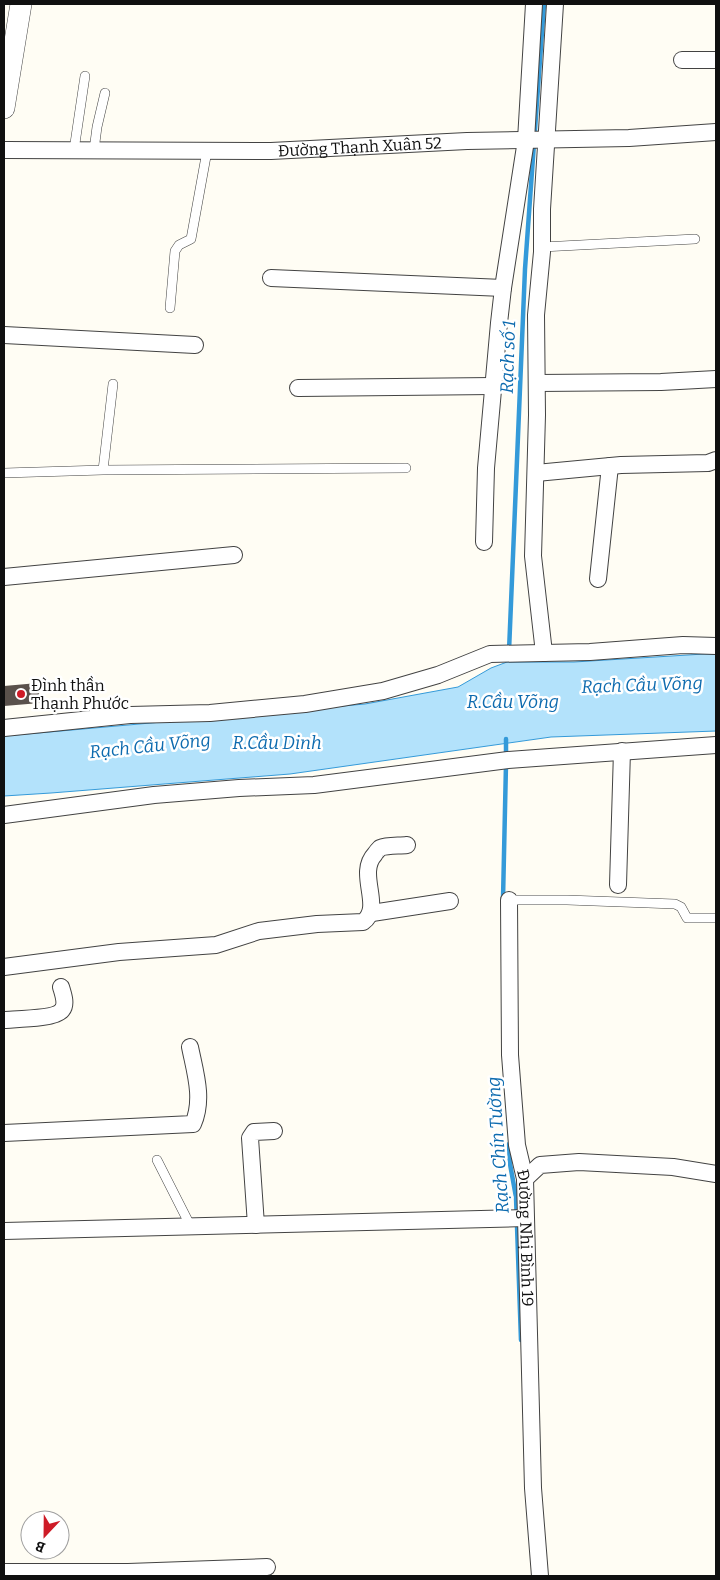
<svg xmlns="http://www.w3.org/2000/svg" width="720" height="1580" viewBox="0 0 720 1580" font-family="Bitter,serif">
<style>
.water{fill:#b3e2fb;stroke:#349ad9}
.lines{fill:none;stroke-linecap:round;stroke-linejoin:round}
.stream{stroke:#349ad9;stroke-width:4.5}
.building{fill:#5a514b}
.service-casing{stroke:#434343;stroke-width:10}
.minor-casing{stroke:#434343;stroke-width:18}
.tertiary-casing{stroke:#434343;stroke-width:22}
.service{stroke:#fff;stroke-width:9}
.minor{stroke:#fff;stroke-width:16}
.tertiary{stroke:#fff;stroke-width:21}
.poi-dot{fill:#ce1b27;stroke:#fff;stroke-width:2}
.labels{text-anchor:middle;stroke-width:5;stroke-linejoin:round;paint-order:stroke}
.street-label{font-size:16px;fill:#101010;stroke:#fff}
.poi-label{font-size:16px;fill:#101010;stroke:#fff;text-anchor:start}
.water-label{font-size:18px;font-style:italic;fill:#0d6baf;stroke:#fff}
</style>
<rect width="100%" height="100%" fill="#fffdf4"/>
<path class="water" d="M704,654H716V731L551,737L290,774L51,793L4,796V736L365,704L458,687L491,668L507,662H574Z"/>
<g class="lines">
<path class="stream" d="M509,651L525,269L544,4
M506,756V739
M503,899L506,764
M509,1144L510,1164L516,1197L521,1340"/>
</g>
<path class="building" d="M38,683L40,703L4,706V686Z"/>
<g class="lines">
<defs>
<path id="service" d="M74,150L85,76
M94,150L97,127L105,93
M542,247L695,239
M170,308L175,251L179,245L191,239L207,151
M103,470L113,384
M4,473L103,470L406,468
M509,900H567L675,904L681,907L687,918H715
M157,1160L191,1227"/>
<g id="minor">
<path d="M682,60H716"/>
<path id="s1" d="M4,150L271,151L467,141L629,138L716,132"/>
<path d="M271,278L503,288"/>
<path d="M4,335L195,345"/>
<path d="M537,383L661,382L716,379"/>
<path d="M298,388L493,386"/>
<path d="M536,473L621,465L708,463L716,460"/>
<path d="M484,542L486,468L499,323L503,288L526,140L534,4"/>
<path d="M4,577L234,555"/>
<path d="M598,579L610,466"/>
<path d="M544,653L533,556L537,415L536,315L542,252V209L555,4"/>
<path d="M4,728L130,715L210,713L305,704L383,691L438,675L490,654L590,652L683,645L716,646"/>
<path d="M4,815L154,795L239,788L314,785L508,760L716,745"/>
<path d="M618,885L622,751"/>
<path id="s2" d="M509,900L510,1055L517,1145L525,1179L533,1488L540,1576"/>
<path d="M372,913L450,901"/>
<path d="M4,967L119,952L216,945L259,931L317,924L363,922C384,907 356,874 375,854C375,853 379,849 380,848C387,845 399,846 407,845"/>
<path d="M4,1020C15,1019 56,1019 62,1010C67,1004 63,994 61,987"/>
<path d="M4,1133L193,1124C204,1099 195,1072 190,1047"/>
<path d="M525,1179L540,1165L579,1162L673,1167L716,1174"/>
<path d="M256,1225L250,1138L254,1132L274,1131"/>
<path d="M4,1231L525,1218"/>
<path d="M4,1572H128L267,1567"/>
</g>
<path id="tertiary" d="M4,108L21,4"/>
</defs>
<use href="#service" class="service-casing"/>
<use href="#minor" class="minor-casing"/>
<use href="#tertiary" class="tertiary-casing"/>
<use href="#service" class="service"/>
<use href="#minor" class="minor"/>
<use href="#tertiary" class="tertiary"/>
</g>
<circle class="poi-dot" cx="21" cy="694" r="5"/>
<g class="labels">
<g class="street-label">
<text dy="6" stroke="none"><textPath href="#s1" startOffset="356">Đường Thạnh Xuân 52</textPath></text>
<text dy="6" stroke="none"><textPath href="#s2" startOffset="339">Đường Nhị Bình 19</textPath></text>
</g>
<g class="poi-label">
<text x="31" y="691">Đình thần<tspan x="31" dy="18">Thạnh Phước</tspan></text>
</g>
<g class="water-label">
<text transform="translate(508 357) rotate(-88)" y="6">Rạch số 1</text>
<text transform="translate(642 685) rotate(-2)" y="6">Rạch Cầu Võng</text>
<text x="513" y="708">R.Cầu Võng</text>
<text x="277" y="749">R.Cầu Dinh</text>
<text transform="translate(150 746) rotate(-6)" y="6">Rạch Cầu Võng</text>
<text transform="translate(498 1145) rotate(-94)" y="6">Rạch Chín Tường</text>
</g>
</g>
<rect width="720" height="1580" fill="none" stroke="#101010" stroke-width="10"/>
<g transform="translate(45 1535) rotate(202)"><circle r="24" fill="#ffffff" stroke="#9f9f9f"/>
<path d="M0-4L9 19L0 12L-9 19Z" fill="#ce1b27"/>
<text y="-8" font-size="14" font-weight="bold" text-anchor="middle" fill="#101010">B</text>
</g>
</svg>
